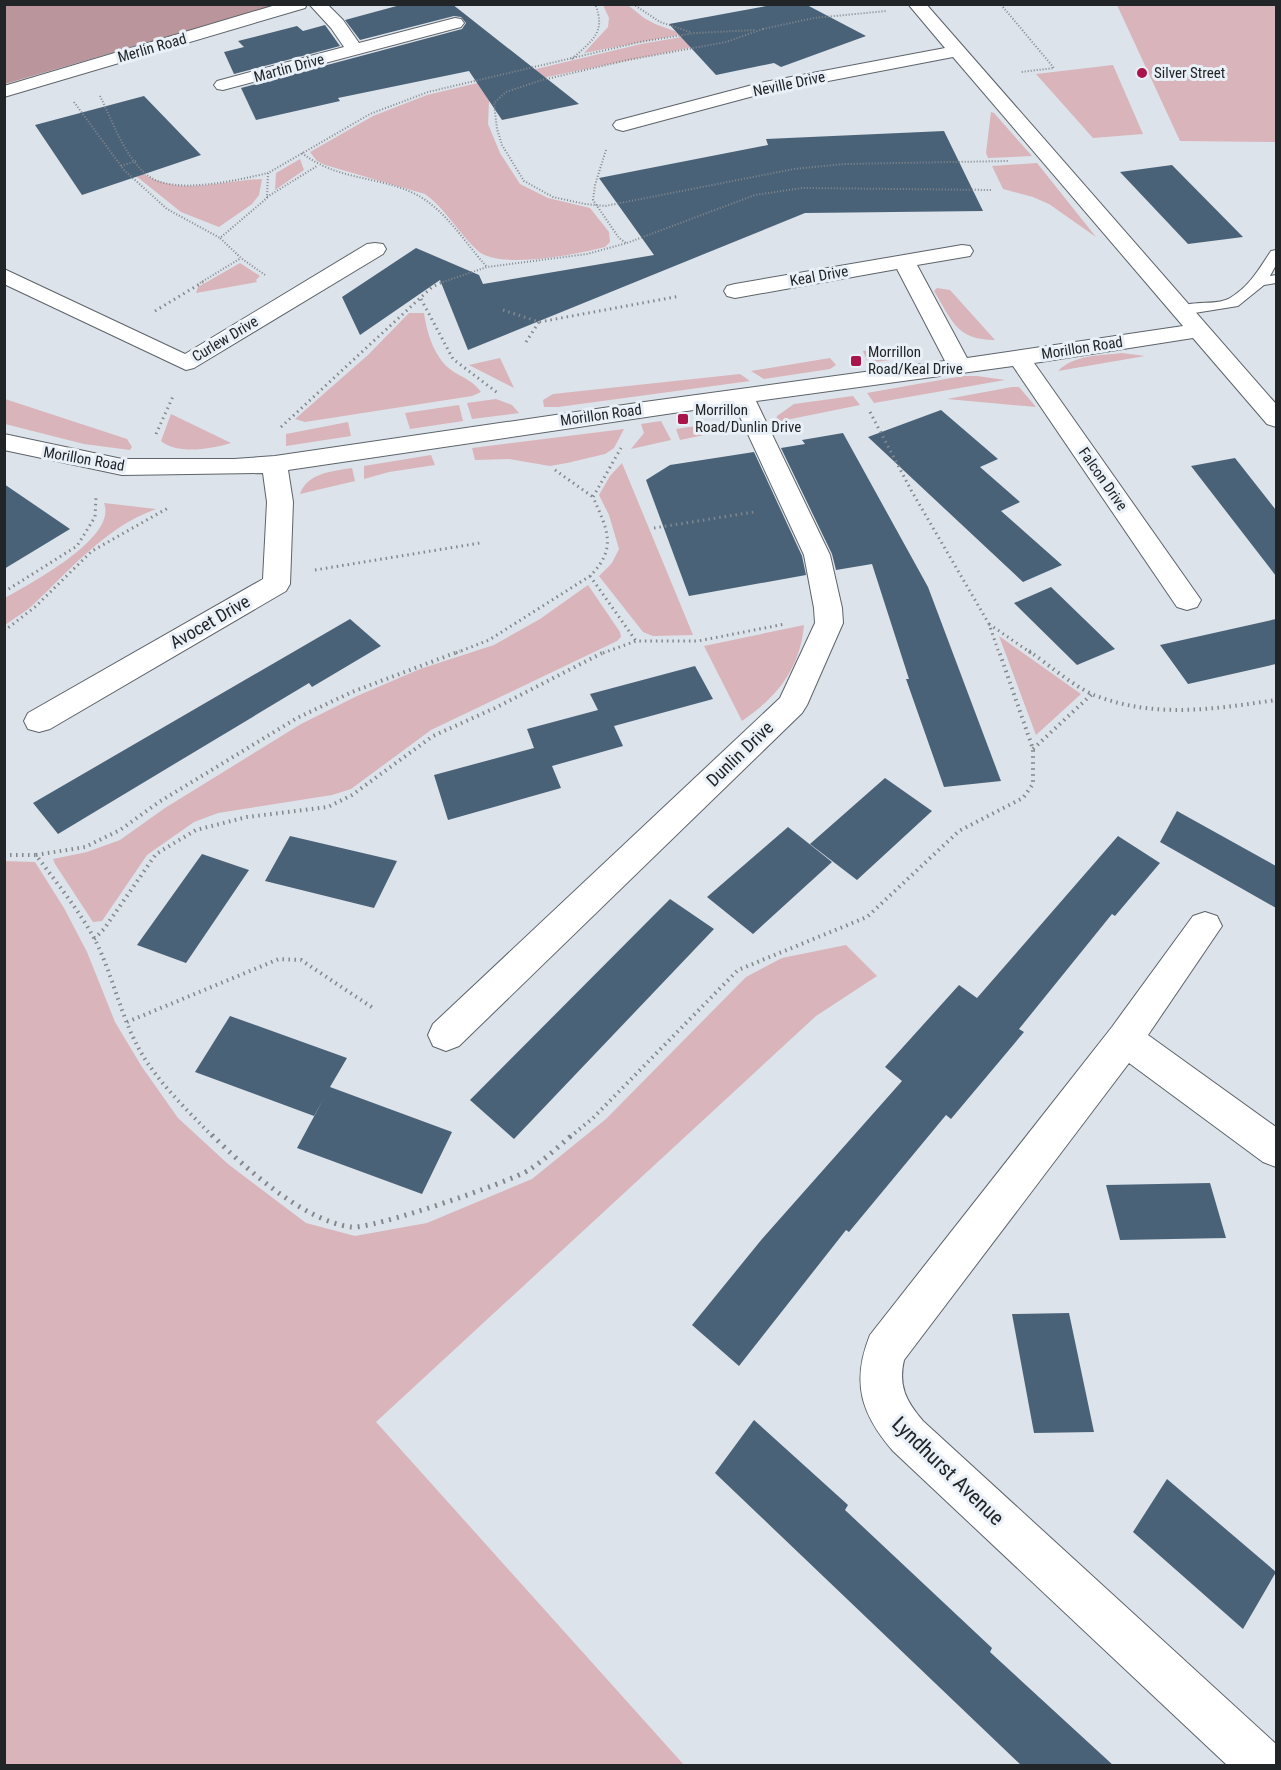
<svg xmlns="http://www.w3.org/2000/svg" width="1281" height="1770" viewBox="0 0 1281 1770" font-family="'Roboto Condensed',sans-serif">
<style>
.green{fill:#d9b4ba}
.forest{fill:#ba959b}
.building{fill:#4a6278}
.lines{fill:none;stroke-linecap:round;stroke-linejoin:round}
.lane-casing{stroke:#5d6369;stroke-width:2}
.street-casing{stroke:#5d6369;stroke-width:2}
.path-far3{stroke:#83888d;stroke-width:2;stroke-dasharray:1 2;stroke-linecap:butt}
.path-far2{stroke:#83888d;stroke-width:3;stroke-dasharray:1.5 4;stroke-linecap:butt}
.path-far1{stroke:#83888d;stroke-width:4;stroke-dasharray:1.5 4.5;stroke-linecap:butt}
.path{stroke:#83888d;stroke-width:5;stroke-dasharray:2 6;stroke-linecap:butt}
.lane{fill:#fff;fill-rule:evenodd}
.street{fill:#fff;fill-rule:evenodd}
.poi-dot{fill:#a9154b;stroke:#e9f0f7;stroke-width:2}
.labels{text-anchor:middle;stroke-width:6;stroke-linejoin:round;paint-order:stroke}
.far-street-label{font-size:15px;fill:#222527;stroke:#e9f0f7}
.far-poi-label{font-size:15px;fill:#222527;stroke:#e9f0f7;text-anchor:start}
.street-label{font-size:18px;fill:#222527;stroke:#e9f0f7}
.near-street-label{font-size:21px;fill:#222527;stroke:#e9f0f7}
</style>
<rect width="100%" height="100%" fill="#dce3ea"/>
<path class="green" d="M603,5H628L644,18L655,24L683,34L584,53L608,27L609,18Z
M1117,5H1276V142L1180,141Z
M693,35L717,42L542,78L504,90L489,102L488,124L500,153L520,184L548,198L590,208L609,232L610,242L605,247C578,254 500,270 478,251C459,234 446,209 425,194L325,165L317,161L310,152L373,116L427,95L641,44Z
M1113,65L1143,134L1093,138L1036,74Z
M991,112L994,113L1032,156L988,158L986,153Z
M300,159L304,170L275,190L276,173Z
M1037,163L1096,237L1049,204L1033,197L1003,189L992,166Z
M132,166C174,200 214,181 262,179L259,195L252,204L219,227L181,212L126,168Z
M240,263L260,276L256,280L257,282L196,293L198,287Z
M937,288L950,290L995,340C956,340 952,320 934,291Z
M409,313H424C427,334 435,360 454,372C464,378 474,382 481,392L472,396L305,422L295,419L368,355Z
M912,346L920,347L921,350L911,357L868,363L863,351Z
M1122,353L1145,356L1058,371C1075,354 1100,356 1122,353Z
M500,358L514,388L469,365Z
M830,358L836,365L830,369L764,379L751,371Z
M740,374L750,381L558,407H544L543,400L553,394Z
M963,376H977L1005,380L874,403L867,393Z
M1019,387L1036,407L947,399L1012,387Z
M853,396L860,405L776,422L777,416L794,404Z
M5,399L127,439L132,447L130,450L84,444L5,424Z
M496,399L512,405L519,413L472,419L467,403Z
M459,405L463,421L410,429L405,413Z
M171,414L231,443C211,449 178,455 161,441Z
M661,421L671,440L631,449L644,433L641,424Z
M348,422L351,436L286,446V434Z
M724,422L733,429L680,440L676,429Z
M624,429L614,448L605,454L567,463L550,466L509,459L475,460L472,448Z
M431,455L435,465L389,472L364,479V466Z
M622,463L693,635L653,636L643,632L599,576L612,563L619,549L609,515L599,495L610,476Z
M352,468L355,481L300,494C307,473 333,471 352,468Z
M104,503L156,509C106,527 72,568 35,603C26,612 14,618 5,625V598C29,584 118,538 104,503Z
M588,585L620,632L621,637L617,641L431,730L351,789L332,795L218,813L194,822L147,855L102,921L93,922L55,864L53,859L87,852L120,840L165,808L301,724L357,696L420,669L494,645L540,619Z
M804,625C800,669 777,697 742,721L704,646Z
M999,636L1081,694L1036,735Z
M4,861L35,862L64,908L87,952L115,1022L142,1067L178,1118L228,1164L306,1223L355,1236L427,1223L532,1179L606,1119L746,977L782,958L846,945L877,976L816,1016L376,1422L684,1765H5Z"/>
<path class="forest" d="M5,4H276V5L5,84Z"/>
<path class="building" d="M404,4H452L579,104L502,120L469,71L338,98L340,101L256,120L241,88L462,29L466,23L461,17L454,16L360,40L345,20Z
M777,4H805L866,36L781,67L774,63L716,75L669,24Z
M325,25L340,46L234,74L224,52L244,47L238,41L297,26L303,31Z
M144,96L201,155L82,195L35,125Z
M944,131L983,211L805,213L468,350L440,280L360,335L342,297L416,248L479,275L483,284L654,255L599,178L768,145L766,139Z
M1172,165L1243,237L1188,244L1120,172Z
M941,410L998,459L980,467L1020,502L1001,511L1062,565L1023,582L868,437Z
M843,433L928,587L1001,781L944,787L906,679H909L872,564L836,570L832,554L781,448L805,444L802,440Z
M754,452L802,556L806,575L689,596L646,480L670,465Z
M1235,458L1276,510V576L1191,466Z
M4,484L70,529L4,569Z
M1051,587L1115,649L1077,665L1014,603Z
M350,619L381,646L312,687L309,683L58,834L33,803Z
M1276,619V664L1188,684L1160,645Z
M695,666L713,699L614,726L623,746L552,766L561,788L448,820L434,775L534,748L527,729L598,710L590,694Z
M885,778L932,811L857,880L810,844Z
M1177,811L1276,866V908L1160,842Z
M788,827L832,862L753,934L707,897Z
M290,836L397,861L374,908L265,881Z
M1118,836L1160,863L1115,916L1112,914L1019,1029L1024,1032L951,1119L946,1115L849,1232L846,1230L739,1366L692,1325L762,1239L902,1081L885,1067L959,985L977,998Z
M202,854L249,870L186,963L137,945Z
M670,899L714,929L514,1139L470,1100Z
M230,1016L347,1058L330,1087L452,1132L422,1194L297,1148L324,1098L314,1116L195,1072Z
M1210,1183L1226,1238L1120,1240L1106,1185Z
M1069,1313L1094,1432L1034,1433L1012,1314Z
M754,1420L848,1505L845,1510L992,1648L990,1652L1114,1766H1022L715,1473Z
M1167,1479L1276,1572L1243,1629L1133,1532Z"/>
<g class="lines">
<defs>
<path id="lane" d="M1276,250V265L1270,276L1276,275V283L1264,285L1238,306L1182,315L1175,311C1187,298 1215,307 1230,298C1250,286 1259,269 1271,251Z"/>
<path id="street" d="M279,4H307L305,8L4,97V86Z
M309,4H327L343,20L359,43L455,18L461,19L464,23L461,27L223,90L217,89L214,85L217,81L344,47L331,28Z
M908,4H926L1276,404V427L1267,424L1193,338L1034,363L1201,600L1197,607L1187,610L1177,607L1013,366L756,401L830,555L842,608L843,623L807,705L802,713L459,1046L446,1051L433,1046L428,1035L433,1024L780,698L815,623L814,608L804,555L734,404L288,470L293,502L290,584L286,591L50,729L39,732L28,729L24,721L28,713L263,579L267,502L263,473L122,475L4,450V434L122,459H234L275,456L637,403L945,361L897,269L735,298L727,296L724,291L727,286L735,284L962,245L970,246L973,251L970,256L917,265L967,358L1183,326L953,57L761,94L623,131L616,129L613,125L616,121L760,83L945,48Z
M375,243L383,244L386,249L383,254L194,368L186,370L4,284V269L185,354L367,244Z
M1205,912L1217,916L1222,926L1148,1035L1276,1127V1167L1263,1162L1129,1063L904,1360C898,1386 906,1401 923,1421L1276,1744V1766H1228L893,1451C861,1414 851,1382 870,1335L1112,1027L1193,916Z"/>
</defs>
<use href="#lane" class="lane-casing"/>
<use href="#street" class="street-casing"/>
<path class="path-far3" d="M633,4L660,22L690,32
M1003,7L1054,68L1021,72
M763,29L726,42L628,60L542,80L506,92L494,103L497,129L502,145L524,181L553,197L585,204L605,206L794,169L844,164L1008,161
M763,29L814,18L886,11
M572,59C591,41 607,33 595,4
M100,96C113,122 124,156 147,175C173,196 238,180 268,173
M74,102L124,170L167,209L220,238
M606,150L595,185L593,200L619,238L626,243
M302,153C339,182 381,175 419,196C447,212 466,244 487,267
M121,166L136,161
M267,197L317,166
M265,275L241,258L220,238L267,198L268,173L370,114L428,92L640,42L695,33L755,30
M200,283L241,258
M440,283L487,267L587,254L627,243L755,195L802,188L992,190"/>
<path class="path-far2" d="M421,299L453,359L499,394
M503,310L539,322L680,296
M155,311L203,282
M526,342L539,322
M870,412L911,490L989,624L999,653
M281,427L432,287L443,282
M156,434L174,394
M555,470L593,497
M654,528L754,512
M315,570L480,543
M590,576L636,641
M4,592L77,546L95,517L96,497
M989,624L1031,653
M4,631L35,607L92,551L168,508
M456,653L489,640L590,576C618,548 607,529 593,497L621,448
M603,653L636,641H698L785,624"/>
<path class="path-far1" d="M1029,651C1048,664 1073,686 1094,695C1155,719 1214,709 1276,700
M1033,749L1092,694
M4,855H36C56,882 78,909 94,938C115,978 122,1027 149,1065C167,1091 191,1114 213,1137
M36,855L85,847L120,830L159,802L297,718L352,692L460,651
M94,939L104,929L156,854L196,830L247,817L328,807L352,795L433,736L495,708L606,651
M127,1022L279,959L301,960L373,1008
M570,1137L593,1118L738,970L867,917L959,831L1023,798L1033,784V749L999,651"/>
<path class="path" d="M212,1135C245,1168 304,1221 351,1227C371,1230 510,1182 529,1170C544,1160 558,1147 572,1135"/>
<use href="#lane" class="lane"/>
<use href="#street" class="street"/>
</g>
<g class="poi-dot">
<circle cx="1142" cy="73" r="6"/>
<rect x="850" y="355" width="12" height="12" rx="3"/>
<rect x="677" y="413" width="12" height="12" rx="3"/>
</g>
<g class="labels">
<g class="far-street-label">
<text transform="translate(152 48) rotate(-16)" y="5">Merlin Road</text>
<text transform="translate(289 68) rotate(-15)" y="5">Martin Drive</text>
<text transform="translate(789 84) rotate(-12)" y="5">Neville Drive</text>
<text transform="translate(819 276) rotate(-10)" y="5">Keal Drive</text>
<text transform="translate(225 339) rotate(-31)" y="5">Curlew Drive</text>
<text transform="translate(1082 348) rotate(-9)" y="5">Morillon Road</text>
<text transform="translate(601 415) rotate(-8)" y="5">Morillon Road</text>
<text transform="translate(84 459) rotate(10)" y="5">Morillon Road</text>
<text transform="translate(1103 479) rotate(55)" y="5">Falcon Drive</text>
</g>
<g class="far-poi-label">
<text x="1154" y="78">Silver Street</text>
<text x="868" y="357">Morrillon<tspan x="868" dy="17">Road/Keal Drive</tspan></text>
<text x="695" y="415">Morrillon<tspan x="695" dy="17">Road/Dunlin Drive</tspan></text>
</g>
<g class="street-label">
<text transform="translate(210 622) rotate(-30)" y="6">Avocet Drive</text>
<text transform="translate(740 754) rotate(-44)" y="6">Dunlin Drive</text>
</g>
<g class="near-street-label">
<text transform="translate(948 1471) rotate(44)" y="7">Lyndhurst Avenue</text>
</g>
</g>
<rect width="1281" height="1770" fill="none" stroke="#222527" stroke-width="12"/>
</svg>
